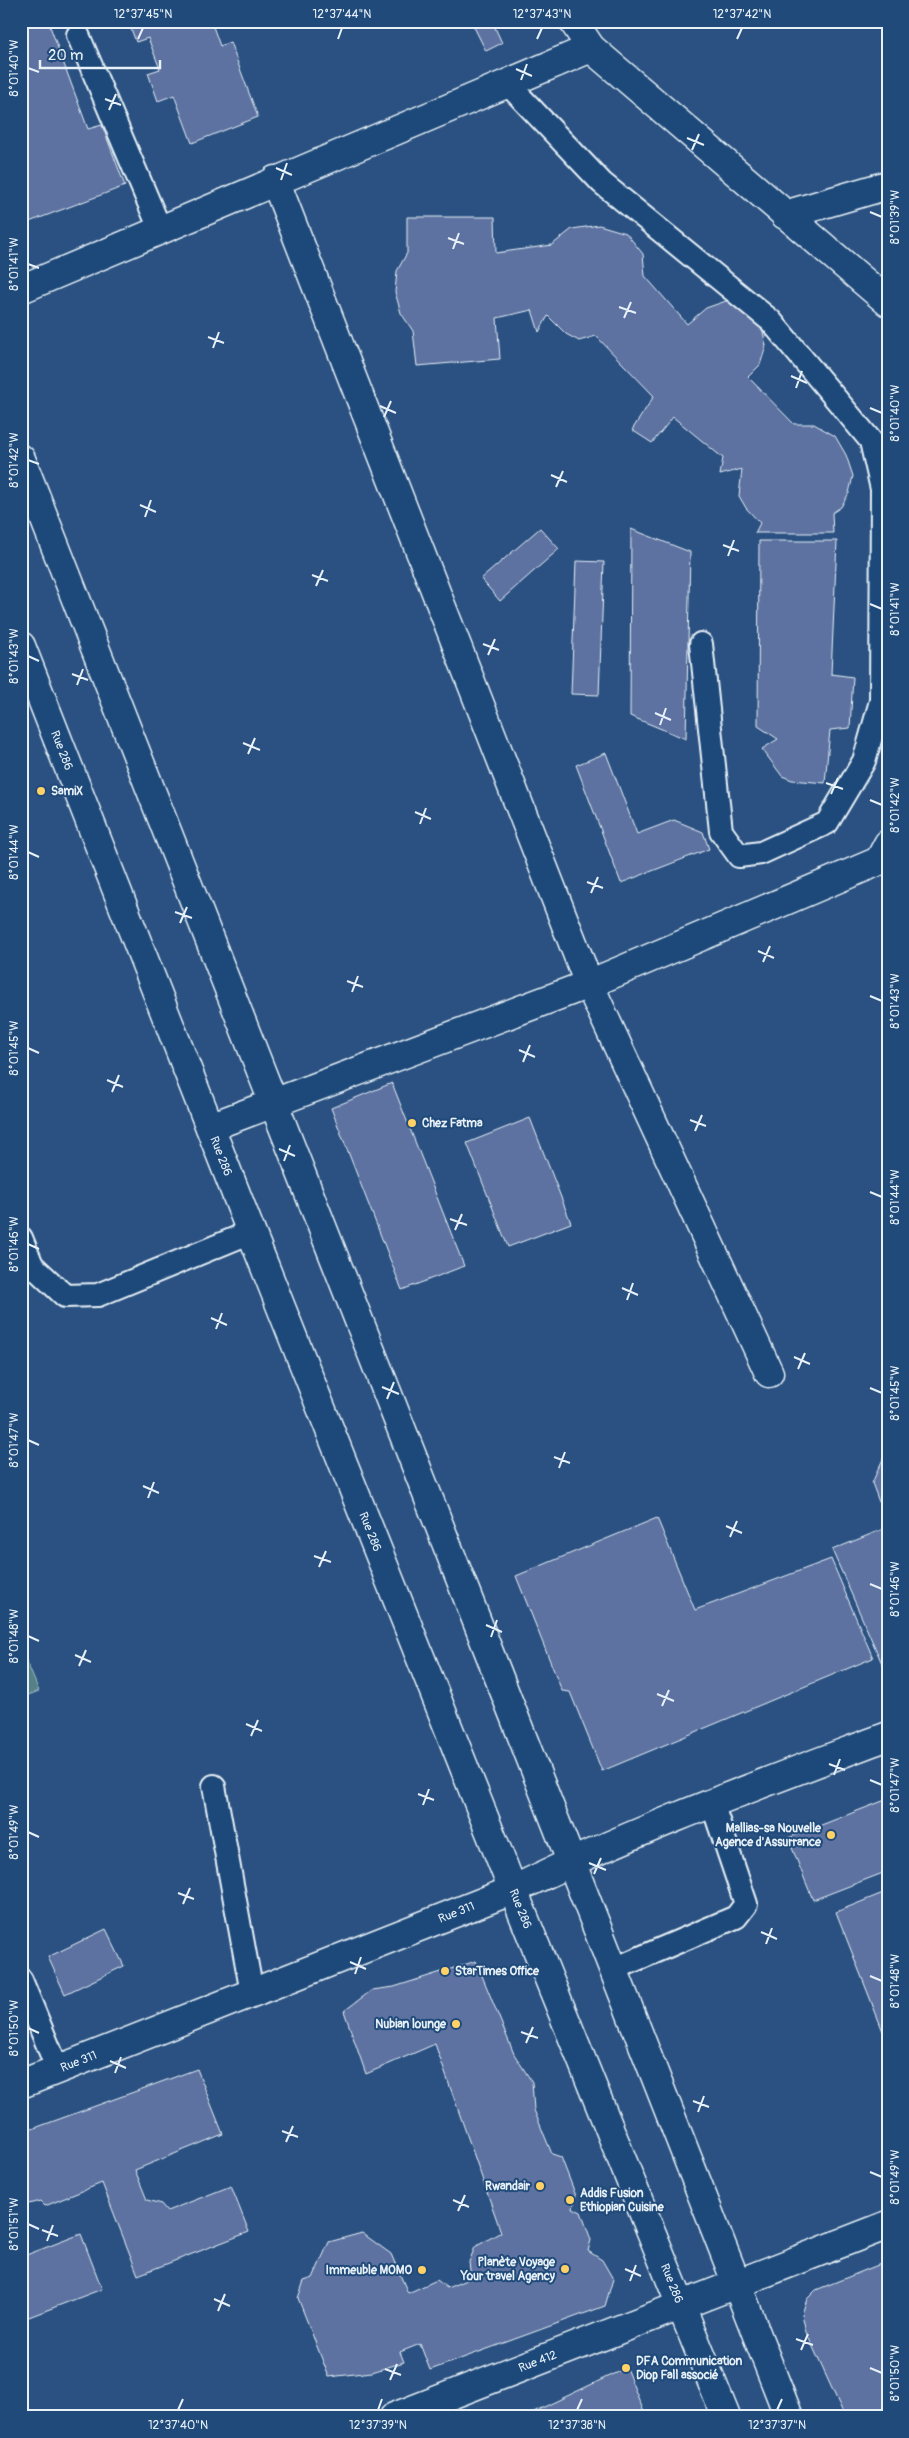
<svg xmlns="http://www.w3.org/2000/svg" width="909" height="2438" viewBox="0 0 909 2438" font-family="Pangolin,sans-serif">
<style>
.green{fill:#568088;stroke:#9fb8c0}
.building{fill:#5d72a1;stroke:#e8f1f8}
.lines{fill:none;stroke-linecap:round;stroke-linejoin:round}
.service-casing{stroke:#e8f1f8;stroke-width:26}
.minor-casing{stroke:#e8f1f8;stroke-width:31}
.tertiary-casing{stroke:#e8f1f8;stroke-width:31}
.service{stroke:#1f4a7a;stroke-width:22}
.minor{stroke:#1f4a7a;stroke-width:28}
.tertiary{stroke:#1f4a7a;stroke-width:28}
.ticks{fill:none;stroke:#e8f1f8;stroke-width:2}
.poi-dot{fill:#ffd166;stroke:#1f4a7a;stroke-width:2}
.labels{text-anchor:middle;stroke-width:4;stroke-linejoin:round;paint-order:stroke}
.street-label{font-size:12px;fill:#e8f1f8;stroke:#1f4a7a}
.poi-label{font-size:12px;font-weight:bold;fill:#e8f1f8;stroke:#1f4a7a;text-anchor:start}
.neatline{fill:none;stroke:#e8f1f8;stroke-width:2}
.ticks-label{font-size:12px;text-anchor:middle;fill:#e8f1f8}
</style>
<rect width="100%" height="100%" fill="#2a5181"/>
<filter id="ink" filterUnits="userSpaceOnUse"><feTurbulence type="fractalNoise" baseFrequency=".02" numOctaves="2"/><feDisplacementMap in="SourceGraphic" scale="10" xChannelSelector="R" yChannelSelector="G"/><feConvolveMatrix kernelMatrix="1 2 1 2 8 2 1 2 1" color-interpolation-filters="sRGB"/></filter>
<g filter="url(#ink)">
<path class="green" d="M21,1648L39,1691L21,1698Z"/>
<path class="building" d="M33,21H48L88,129L102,125L125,186L21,225V26Z
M128,21H211L220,46L230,42L258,117L192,143L174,95L158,101L148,73L160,69L148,38L136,42Z
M471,21H492L502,43L486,51Z
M407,217H495L496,253L552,245L572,229L599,225L626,233L643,254L645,276L687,324L706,308L726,301L743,303L762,327L766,346L760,365L748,377L794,424H814L835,436L846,455L853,476L849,493L841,507L832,513L833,533H755L760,523L746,508L739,496L742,469L720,475L723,458L673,417L652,443L632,430L654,396L596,336L579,341L566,334L548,316L539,332L532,310L497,318L500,359L417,366L413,331L401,313L395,292L397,271L407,253Z
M540,528L559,549L500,601L481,579Z
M631,529L690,552L686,739L630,716Z
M759,541H837L831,674L853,677L850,728L830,730L825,783L792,780L782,776L762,749L778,739L758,726Z
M576,561L604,562L599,695L571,694Z
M606,753L637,834L674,820L703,832L709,849L621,883L576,765Z
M392,1083L464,1266L402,1290L331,1108Z
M530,1118L571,1223L508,1247L467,1143Z
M888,1448V1526L872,1483Z
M657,1518L695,1610L831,1559L873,1658L602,1771L570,1692L562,1691L516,1576Z
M888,1527V1677L832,1550Z
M888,1799V1871L813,1900L788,1838Z
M888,1891V2044L836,1912Z
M106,1929L124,1966L65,1994L48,1957Z
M476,1961L514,2054L532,2082L534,2110L552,2154L561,2157L576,2196L573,2208L581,2212L591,2240L588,2251L602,2260L613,2279L605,2306L430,2370L420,2344L400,2352L404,2362L372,2372L329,2377L298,2298L304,2281L313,2278L329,2242L362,2233L391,2254L408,2293L437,2280L447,2288L471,2278L469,2262L475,2247L501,2232L435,2044L366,2074L344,2011L372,1990L394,1987Z
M197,2069L223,2134L135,2170L147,2200L161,2204L167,2211L231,2186L249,2232L138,2275L102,2183L45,2206L40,2201L21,2206V2133Z
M81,2234L102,2289L21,2320V2257Z
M888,2261V2417H845L806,2332L802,2314L807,2299L816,2290Z
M626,2368L646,2417H523Z
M152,2410L155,2417H134Z"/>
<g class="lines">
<defs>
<path id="service" d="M78,35L160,229
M507,83L602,183L771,321L871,441L882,489L881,701L864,761L827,823L761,853L739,856L721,831L701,644
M21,1238L32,1265L65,1296L98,1295L251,1232
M214,1786L252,1993
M614,1969L736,1917L746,1904L712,1803
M21,1980L58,2070"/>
<g id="minor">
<path d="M573,21L591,48L888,302"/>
<path d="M275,180L589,984L769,1373"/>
<path d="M785,215L888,185"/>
<path d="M21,289L591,48"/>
<path d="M210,1127L589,984L879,861L888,844"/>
<path id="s1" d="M21,2084L513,1890C634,1830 761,1784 888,1736"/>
<path id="s2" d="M394,2417L888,2225"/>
</g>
<g id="tertiary">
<path d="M21,459L789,2417"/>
<path id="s3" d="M21,646L251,1232L513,1890L726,2417"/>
</g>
</defs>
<use href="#service" class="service-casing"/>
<use href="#minor" class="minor-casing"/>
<use href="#tertiary" class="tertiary-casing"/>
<use href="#service" class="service"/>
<use href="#minor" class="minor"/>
<use href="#tertiary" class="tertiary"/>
</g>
</g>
<path class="ticks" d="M138,39L143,28M338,39L342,28M537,39L542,28M737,39L742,28M28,68L39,72M516,69L532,76M521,80L527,64M105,99L121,105M109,110L116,94M687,138L704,145M692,150L699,134M276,168L292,175M281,180L287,163M870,212L882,217M448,238L464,244M453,249L459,233M28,264L39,268M619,307L636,313M624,318L631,302M208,337L224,343M213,348L219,332M791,376L807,383M796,388L802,371M380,406L396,413M870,408L882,413M384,417L391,401M28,460L39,464M551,475L567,482M556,487L563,471M140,505L156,512M145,517L151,500M723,545L739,551M728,556L734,540M312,575L328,581M316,586L323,570M870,604L882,609M483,644L499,650M488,655L495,639M28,656L39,661M72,674L88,680M77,685L83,669M655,713L671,720M660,725L666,708M243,743L260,750M248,754L255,738M826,783L843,789M831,794L838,778M870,800L882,805M415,812L431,819M420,824L426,808M28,852L39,857M587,882L603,888M591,893L598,877M175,912L192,918M180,923L187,907M758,951L774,958M763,962L770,946M347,981L363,987M352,992L358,976M870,996L882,1001M28,1048L39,1053M519,1050L535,1057M523,1062L530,1045M107,1080L123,1087M112,1092L119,1075M690,1120L706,1126M695,1131L702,1115M279,1149L295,1156M284,1161L290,1145M870,1192L882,1197M450,1219L467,1225M455,1230L462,1214M28,1244L39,1249M622,1288L638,1295M627,1300L633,1283M211,1318L227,1325M216,1329L222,1313M794,1357L810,1364M798,1369L805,1353M382,1387L399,1394M870,1388L882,1393M387,1399L394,1382M28,1440L39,1445M554,1457L570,1463M559,1468L565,1452M143,1486L159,1493M148,1498L154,1482M726,1526L742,1533M730,1537L737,1521M314,1556L331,1562M319,1567L326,1551M870,1584L882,1589M486,1625L502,1632M28,1636L39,1641M491,1637L497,1620M75,1655L91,1662M79,1666L86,1650M657,1694L674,1701M662,1706L669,1690M246,1724L262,1731M251,1736L258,1720M829,1764L845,1770M834,1775L840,1759M870,1780L882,1785M418,1794L434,1800M423,1805L429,1789M28,1832L39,1837M589,1863L606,1870M594,1874L601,1858M178,1893L194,1899M183,1904L190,1888M761,1932L777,1939M766,1944L772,1928M350,1962L366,1969M355,1974L361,1957M870,1976L882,1981M28,2028L39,2033M521,2032L538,2038M526,2043L533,2027M110,2061L126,2068M115,2073L121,2057M693,2101L709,2107M698,2112L704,2096M282,2131L298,2137M286,2142L293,2126M870,2172L882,2177M453,2200L469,2207M458,2211L465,2195M28,2224L39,2229M42,2230L58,2236M47,2241L53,2225M625,2269L641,2276M630,2281L636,2265M214,2299L230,2306M218,2311L225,2294M796,2339L813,2345M801,2350L808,2334M870,2368L882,2373M385,2369L401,2375M390,2380L397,2364M178,2410L183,2399M378,2410L382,2399M577,2410L582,2399M777,2410L782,2399"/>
<g class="poi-dot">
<circle cx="41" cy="791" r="5"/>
<circle cx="412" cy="1123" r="5"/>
<circle cx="831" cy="1835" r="5"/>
<circle cx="445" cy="1971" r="5"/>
<circle cx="456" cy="2024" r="5"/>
<circle cx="540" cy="2186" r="5"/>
<circle cx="570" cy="2200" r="5"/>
<circle cx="565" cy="2269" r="5"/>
<circle cx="422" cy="2270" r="5"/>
<circle cx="626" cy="2368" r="5"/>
</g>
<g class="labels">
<g class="street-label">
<text dy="4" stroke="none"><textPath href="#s3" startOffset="112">Rue 286</textPath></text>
<text dy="4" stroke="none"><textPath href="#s3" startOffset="548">Rue 286</textPath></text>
<text dy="4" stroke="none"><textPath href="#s3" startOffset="952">Rue 286</textPath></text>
<text dy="4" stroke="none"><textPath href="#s3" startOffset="1358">Rue 286</textPath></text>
<text dy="4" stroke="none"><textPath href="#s1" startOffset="468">Rue 311</textPath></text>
<text dy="4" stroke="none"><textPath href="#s1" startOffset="62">Rue 311</textPath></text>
<text dy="4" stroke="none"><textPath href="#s3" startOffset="1762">Rue 286</textPath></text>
<text dy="4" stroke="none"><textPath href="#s2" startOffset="154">Rue 412</textPath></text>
</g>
<g class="poi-label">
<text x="51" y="795">SamiX</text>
<text x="422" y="1127">Chez Fatma</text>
<text x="821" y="1832" text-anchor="end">Mallias-sa Nouvelle<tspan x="821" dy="14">Agence d'Assurrance</tspan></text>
<text x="455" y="1975">StarTimes Office</text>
<text x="446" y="2028" text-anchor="end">Nubian lounge</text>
<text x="530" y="2190" text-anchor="end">Rwandair</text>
<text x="580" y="2197">Addis Fusion<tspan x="580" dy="14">Ethiopian Cuisine</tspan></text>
<text x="555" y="2266" text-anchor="end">Planète Voyage<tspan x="555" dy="14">Your travel Agency</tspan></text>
<text x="412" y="2274" text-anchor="end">Immeuble MOMO</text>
<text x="636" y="2365">DFA Communication<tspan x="636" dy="14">Diop Fall associé</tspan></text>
</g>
</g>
<rect width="909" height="2438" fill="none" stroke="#1f4a7a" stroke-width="55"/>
<path d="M40 60v8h120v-8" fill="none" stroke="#e8f1f8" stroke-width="2.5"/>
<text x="48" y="60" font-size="15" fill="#e8f1f8" stroke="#1f4a7a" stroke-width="4" paint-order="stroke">20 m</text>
<rect x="28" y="28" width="854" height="2382" class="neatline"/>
<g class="ticks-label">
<text x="143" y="18">12°37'45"N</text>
<text x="342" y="18">12°37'44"N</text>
<text x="542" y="18">12°37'43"N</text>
<text x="742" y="18">12°37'42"N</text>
<text transform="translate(14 68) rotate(-90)" y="4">8°01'40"W</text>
<text transform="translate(895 217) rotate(-90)" y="4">8°01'39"W</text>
<text transform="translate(14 264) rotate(-90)" y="4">8°01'41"W</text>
<text transform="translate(895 413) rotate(-90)" y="4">8°01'40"W</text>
<text transform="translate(14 460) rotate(-90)" y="4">8°01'42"W</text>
<text transform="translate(895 609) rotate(-90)" y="4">8°01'41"W</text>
<text transform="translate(14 656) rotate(-90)" y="4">8°01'43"W</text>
<text transform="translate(895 805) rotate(-90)" y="4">8°01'42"W</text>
<text transform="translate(14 852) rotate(-90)" y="4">8°01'44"W</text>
<text transform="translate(895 1001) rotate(-90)" y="4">8°01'43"W</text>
<text transform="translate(14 1048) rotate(-90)" y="4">8°01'45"W</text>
<text transform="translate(895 1197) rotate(-90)" y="4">8°01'44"W</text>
<text transform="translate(14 1244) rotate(-90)" y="4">8°01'46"W</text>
<text transform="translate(895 1393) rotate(-90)" y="4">8°01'45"W</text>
<text transform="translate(14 1440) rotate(-90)" y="4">8°01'47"W</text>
<text transform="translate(895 1589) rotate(-90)" y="4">8°01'46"W</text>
<text transform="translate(14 1636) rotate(-90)" y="4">8°01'48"W</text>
<text transform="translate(895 1785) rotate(-90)" y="4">8°01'47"W</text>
<text transform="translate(14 1832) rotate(-90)" y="4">8°01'49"W</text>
<text transform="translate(895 1981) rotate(-90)" y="4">8°01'48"W</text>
<text transform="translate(14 2028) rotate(-90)" y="4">8°01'50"W</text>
<text transform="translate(895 2177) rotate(-90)" y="4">8°01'49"W</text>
<text transform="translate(14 2224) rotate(-90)" y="4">8°01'51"W</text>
<text transform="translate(895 2373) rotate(-90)" y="4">8°01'50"W</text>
<text x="178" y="2429">12°37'40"N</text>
<text x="378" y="2429">12°37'39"N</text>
<text x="577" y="2429">12°37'38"N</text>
<text x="777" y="2429">12°37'37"N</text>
</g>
</svg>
